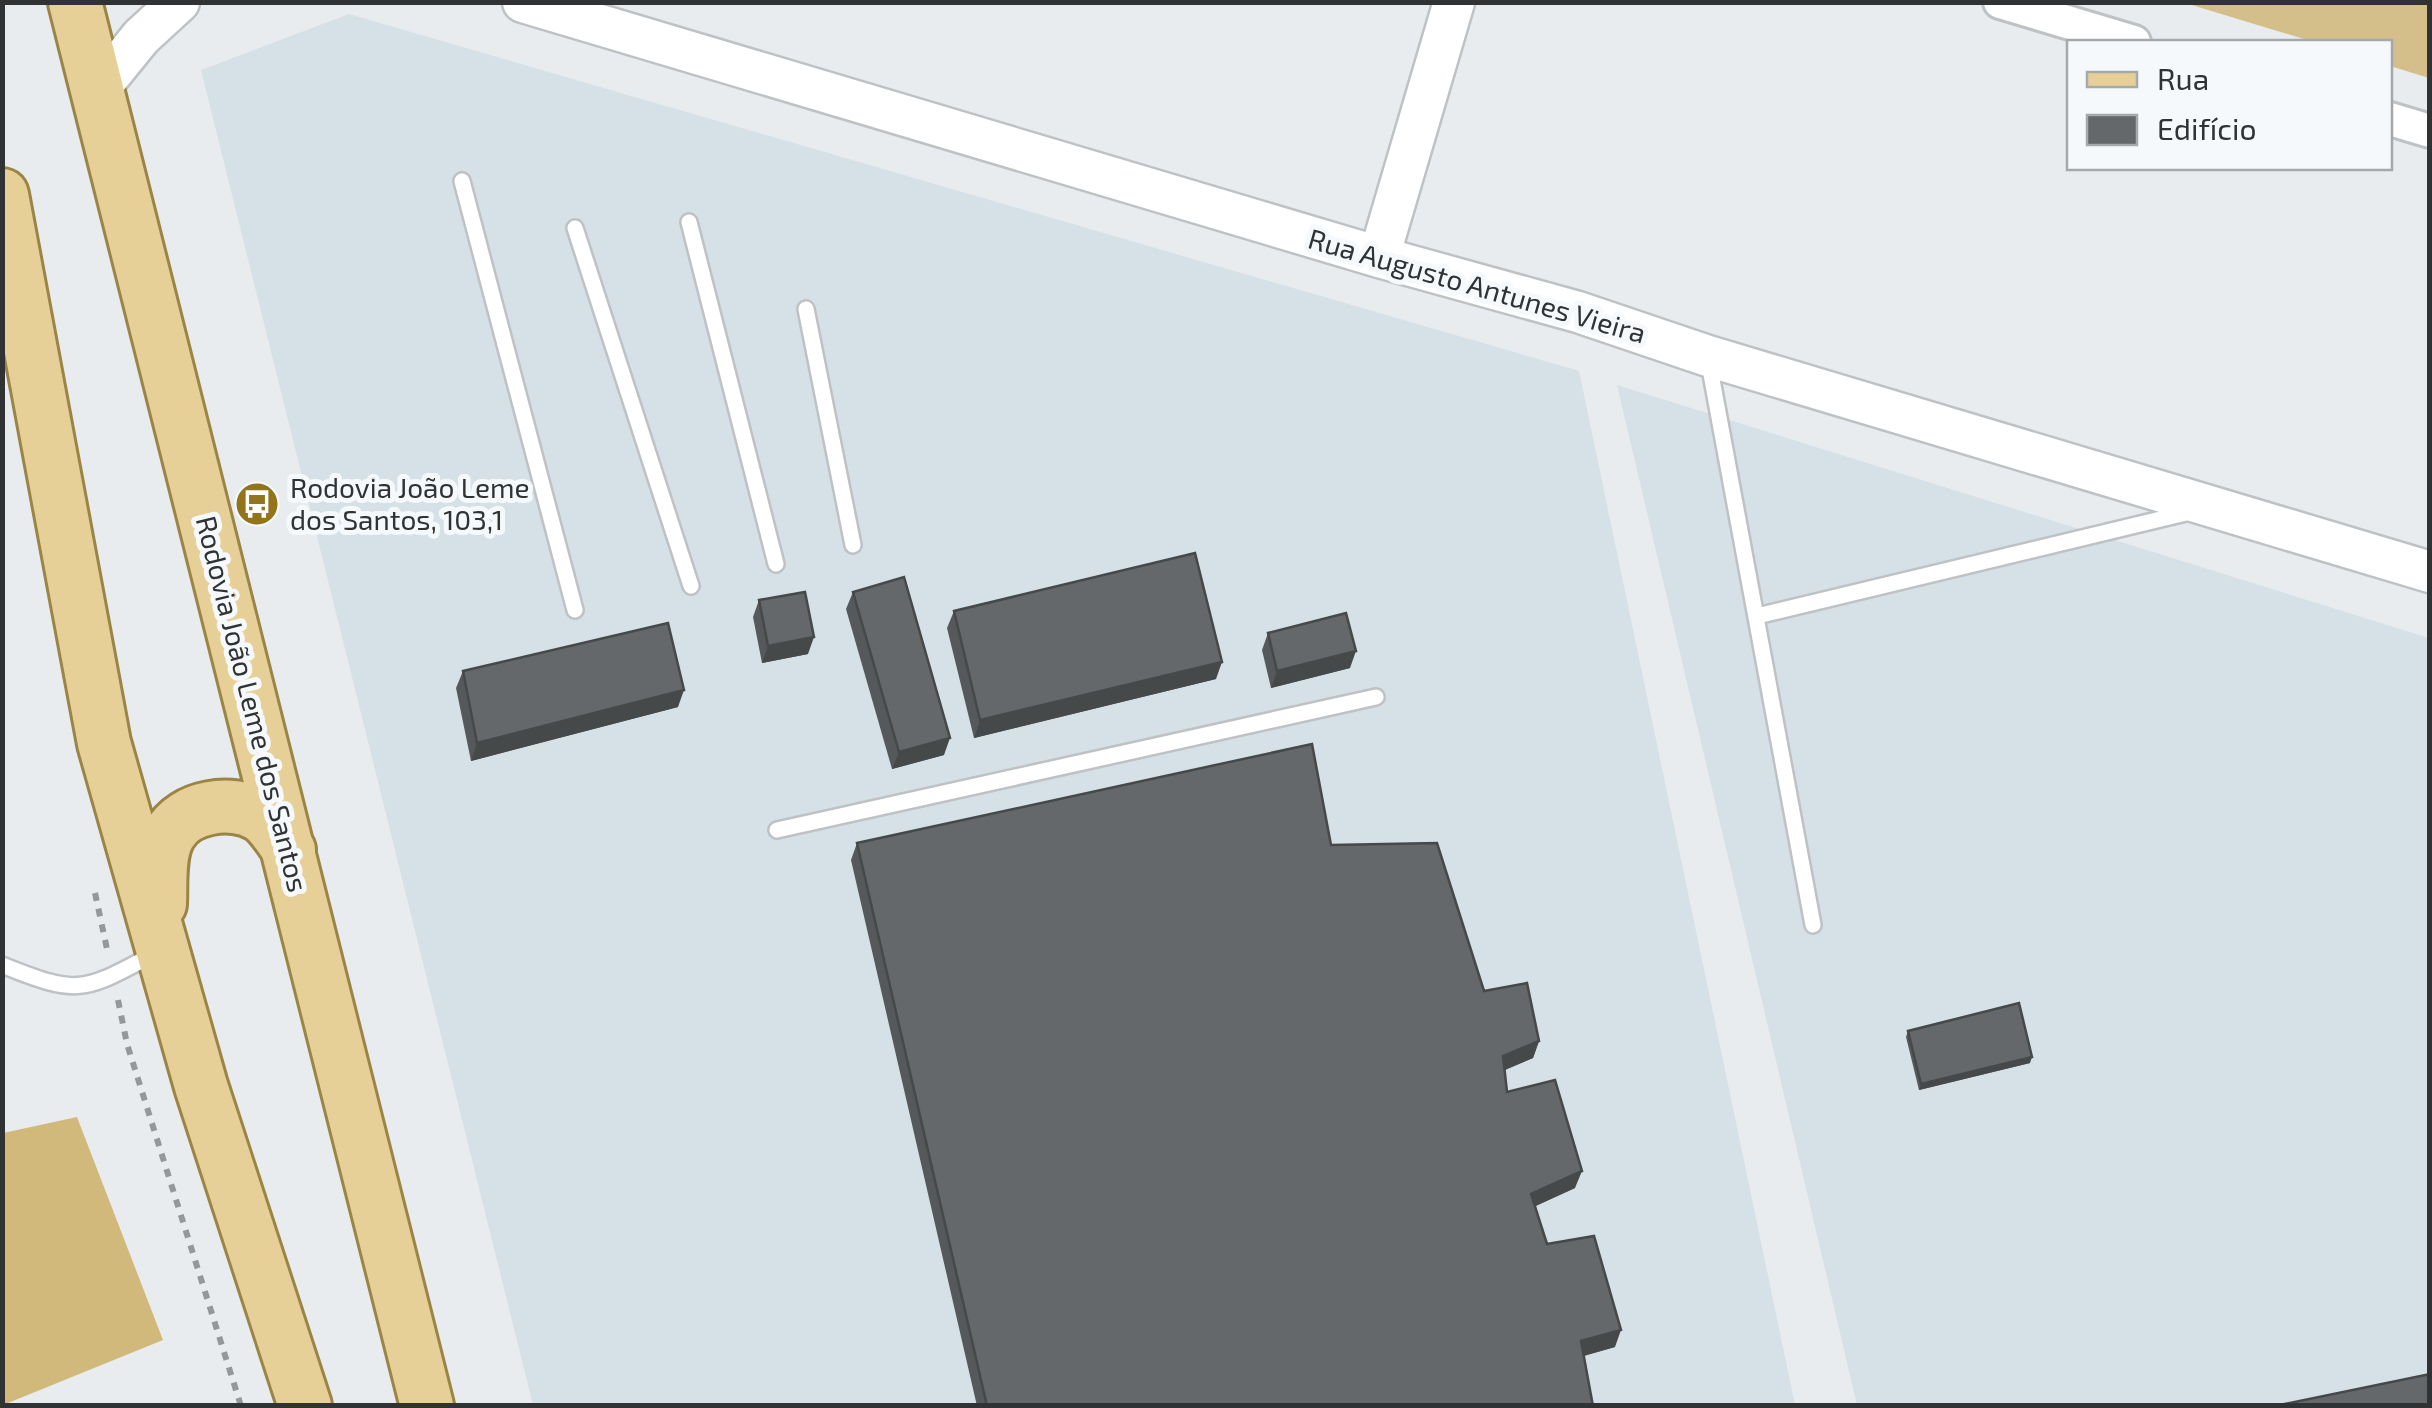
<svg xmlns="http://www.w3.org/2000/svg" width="2432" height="1408" viewBox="0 0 2432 1408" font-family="'Exo 2',sans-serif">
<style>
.built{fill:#d6e0e7}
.green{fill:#d4bf8b}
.forest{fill:#d1b97b}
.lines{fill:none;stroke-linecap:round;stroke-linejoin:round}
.service-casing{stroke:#bec2c4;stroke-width:20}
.minor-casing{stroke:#bec2c4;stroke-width:38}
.tertiary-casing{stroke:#bec2c4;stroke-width:45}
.primary-casing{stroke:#9b8546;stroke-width:58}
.path{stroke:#95989a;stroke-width:6;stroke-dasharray:8 8;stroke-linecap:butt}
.service{stroke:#fff;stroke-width:15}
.minor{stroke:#fff;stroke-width:32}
.tertiary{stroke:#fff;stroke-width:40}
.primary{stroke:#e6d097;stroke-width:52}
.wall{fill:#56595b}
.shaded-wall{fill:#46494a}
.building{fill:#64686a;stroke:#46494a;stroke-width:2.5}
.labels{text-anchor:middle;stroke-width:10;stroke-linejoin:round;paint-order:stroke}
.street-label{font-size:28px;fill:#303233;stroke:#f5f9fc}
.poi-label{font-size:28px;fill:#303233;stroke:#f5f9fc;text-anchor:start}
</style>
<rect width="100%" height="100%" fill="#e8ecef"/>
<path class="built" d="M349,14L1579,371L1795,1405H533L201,70Z
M1617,385L2429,638V1405H1857Z"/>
<path class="green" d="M2185,3H2429V78L2390,66V42H2314Z"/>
<path class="forest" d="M77,1117L163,1340L3,1405V1133Z"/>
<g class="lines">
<defs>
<path id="service" d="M462,181L575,610
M689,222L776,564
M575,228L691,586
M806,309L853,545
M1708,358L1813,925
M1757,616L2190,512
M777,830L1376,697
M2,965C81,997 83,991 156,953"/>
<path id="minor" d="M2000,2L2134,42
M2390,119L2430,131"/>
<path id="tertiary" d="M523,2L1379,257L1578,312L1708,356L2430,572
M98,90L141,37L179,2
M1379,257L1454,2"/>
<path id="primary" d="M75,2L427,1406
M2,195L104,743L201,1086L305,1406
M160,904C161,883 158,854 169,835C184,806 232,799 259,815C270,821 281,839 289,850"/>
</defs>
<use href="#service" class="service-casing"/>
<use href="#minor" class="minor-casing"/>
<use href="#tertiary" class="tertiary-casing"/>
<use href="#primary" class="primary-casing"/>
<path class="path" d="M95,893L107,949
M118,1000L127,1044L241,1406"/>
<use href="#service" class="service"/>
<use href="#minor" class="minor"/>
<use href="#tertiary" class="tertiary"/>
<use href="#primary" class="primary"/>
</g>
<path class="wall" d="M853,592L944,755L892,769L846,609Z
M759,600L808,654L762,663L753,617Z
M954,611L1216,679L974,738L947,628Z
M1268,633L1350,668L1271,688L1262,650Z
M463,671L678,707L471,761L456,688Z
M857,843L1331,845L1484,991L1539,1041L1533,1058L1505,1070L1507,1092L1575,1188L1535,1206L1547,1244L1615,1347L1584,1356L1593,1406H977L851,860Z
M1908,1031L2030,1063L1919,1090L1906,1037Z"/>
<path class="shaded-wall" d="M814,637L808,654L762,663L768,646Z
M1356,651L1350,668L1271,688L1277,671Z
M1222,662L1216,679L974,738L980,720Z
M684,690L678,707L471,761L477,743Z
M950,738L944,755L892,769L899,752Z
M1539,1041L1533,1058L1497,1073L1503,1056Z
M2032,1057L2030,1063L1919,1090L1921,1084Z
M1582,1171L1575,1188L1525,1211L1531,1194Z
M1621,1330L1615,1347L1575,1358L1581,1341Z"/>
<path class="building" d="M1195,553L1222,662L980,720L954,611Z
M904,577L950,738L899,752L853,592Z
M805,592L814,637L768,646L759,600Z
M1346,613L1356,651L1277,671L1268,633Z
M668,623L684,690L477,743L463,671Z
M1312,744L1331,845L1437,843L1484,991L1527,983L1539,1041L1503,1056L1507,1092L1555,1080L1582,1171L1531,1194L1547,1244L1594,1236L1621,1330L1581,1341L1593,1406H987L857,843Z
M2019,1003L2032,1057L1921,1084L1908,1031Z
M2430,1374V1406H2275Z"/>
<defs>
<symbol id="bus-disc" viewBox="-11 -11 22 22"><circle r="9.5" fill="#92741b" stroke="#f5f9fc"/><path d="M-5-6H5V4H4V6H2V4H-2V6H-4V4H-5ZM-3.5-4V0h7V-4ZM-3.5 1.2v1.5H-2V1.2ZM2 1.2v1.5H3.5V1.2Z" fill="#fff"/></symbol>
</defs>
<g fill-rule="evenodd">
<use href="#bus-disc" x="232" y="479" width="50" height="50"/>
</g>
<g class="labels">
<g class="street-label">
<text transform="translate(1477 286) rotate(16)" y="10">Rua Augusto Antunes Vieira</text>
<text transform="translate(252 704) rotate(76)" y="10">Rodovia João Leme dos Santos</text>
</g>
<g class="poi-label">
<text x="290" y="498">Rodovia João Leme<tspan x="290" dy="32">dos Santos, 103,1</tspan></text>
</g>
</g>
<rect width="2432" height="1408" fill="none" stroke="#303233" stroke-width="10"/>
<rect x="2067" y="40" width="325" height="130" fill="#f5f9fc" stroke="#a6a9ac" stroke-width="2.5"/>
<rect x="2087" y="72" width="50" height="15" fill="#e6d097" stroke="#a6a9ac" stroke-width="2.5"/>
<text x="2157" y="90" font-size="30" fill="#303233">Rua</text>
<rect x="2087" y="115" width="50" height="30" fill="#64686a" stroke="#a6a9ac" stroke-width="2.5"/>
<text x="2157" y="140" font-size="30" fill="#303233">Edifício</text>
</svg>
